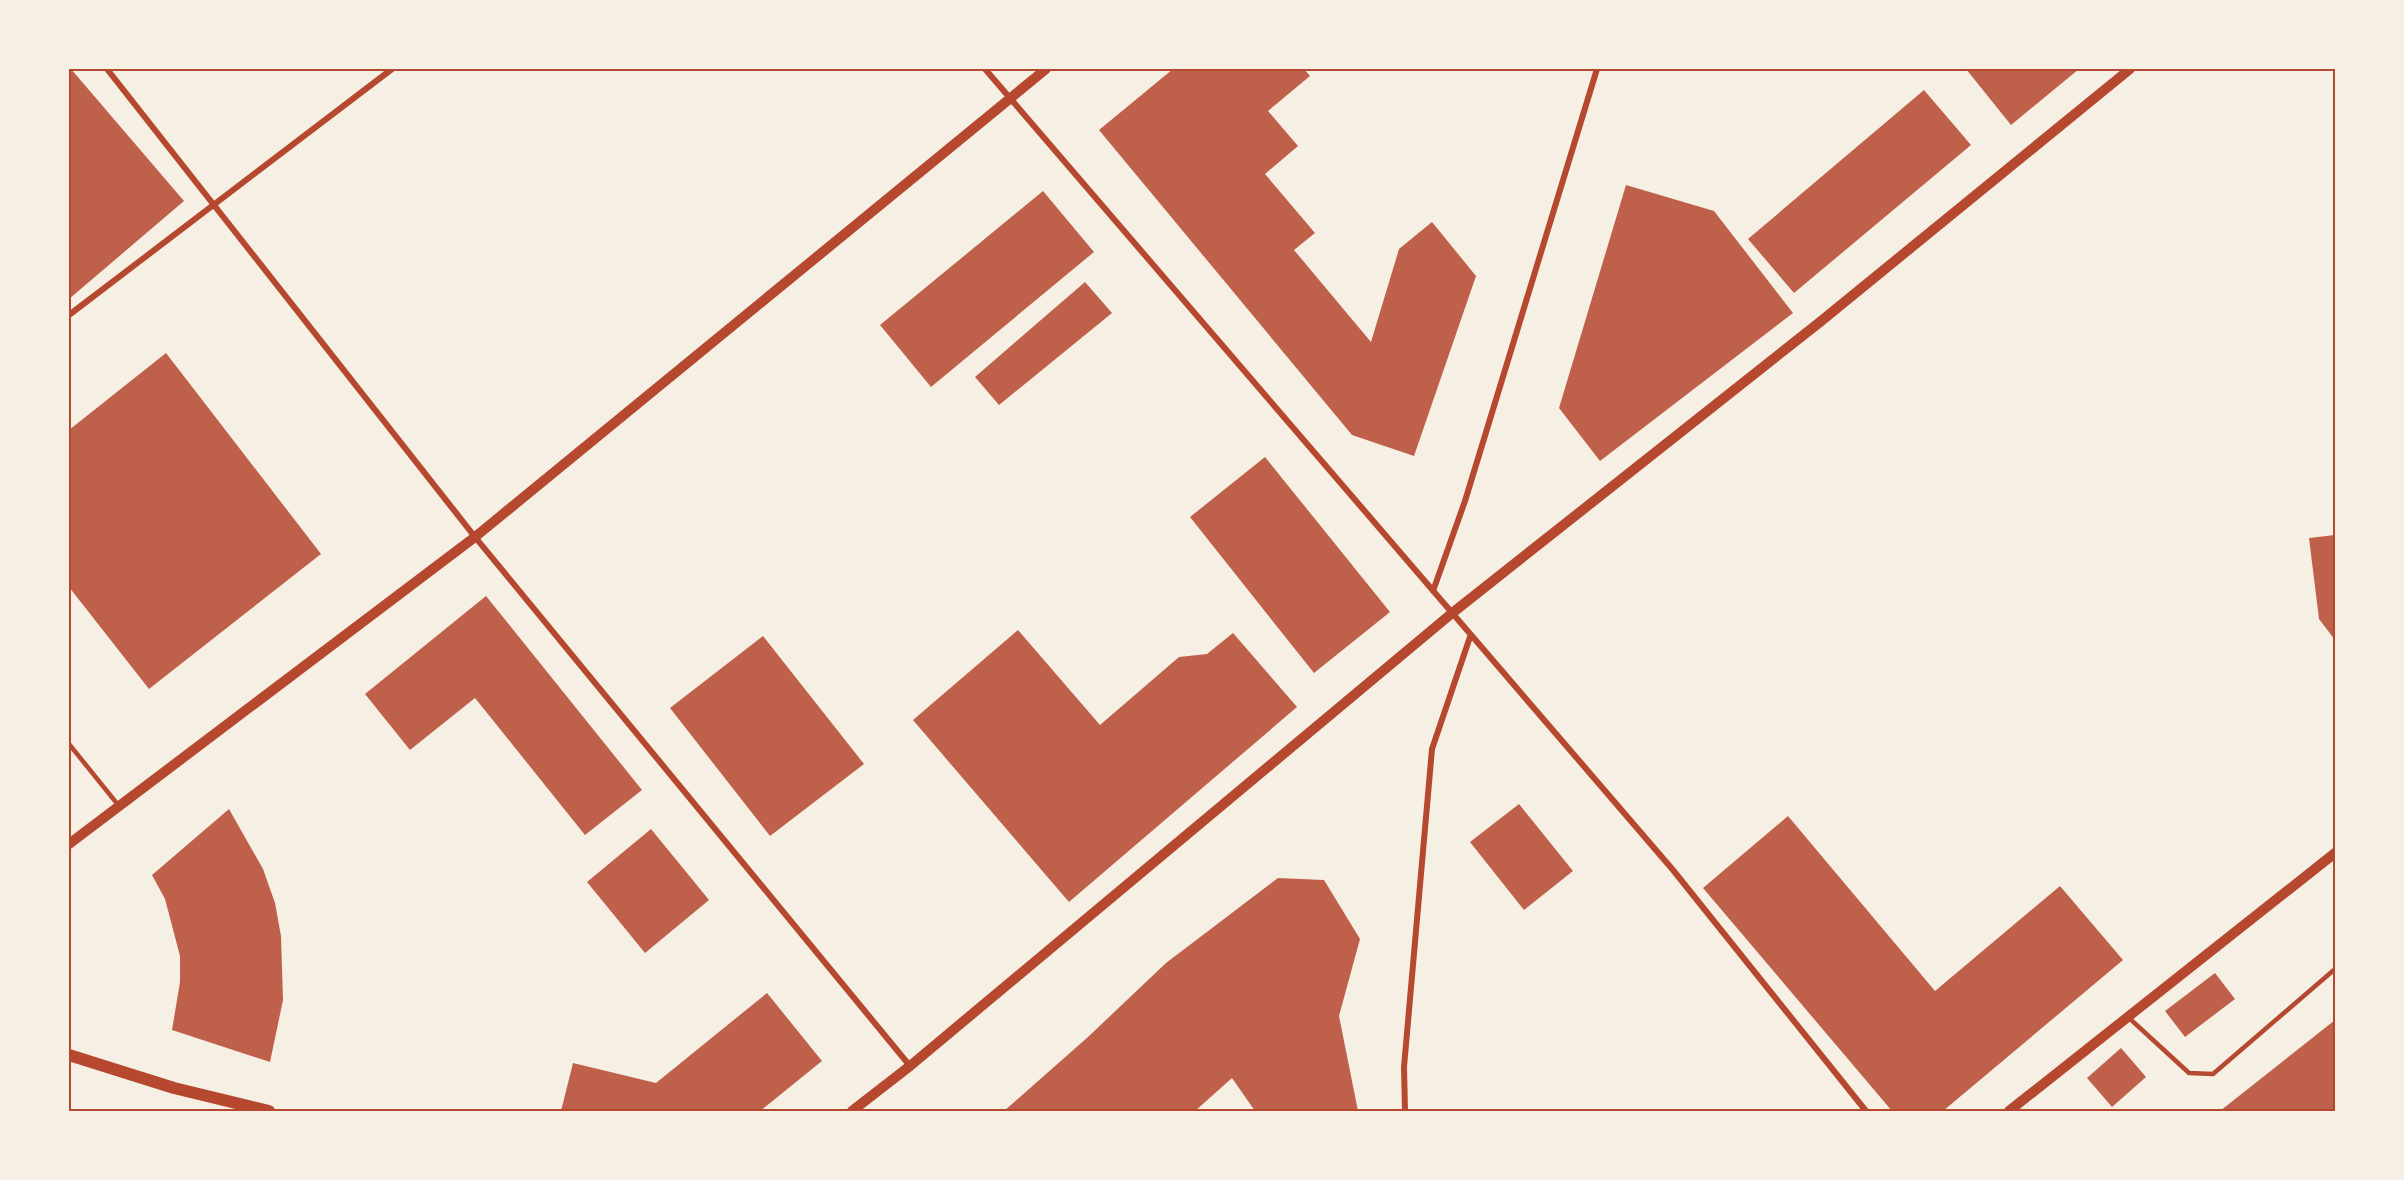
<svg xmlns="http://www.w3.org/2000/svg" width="2404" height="1180" viewBox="0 0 2404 1180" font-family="'Work Sans',sans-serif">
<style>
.building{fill:#bf614a}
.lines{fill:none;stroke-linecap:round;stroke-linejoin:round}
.service{stroke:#b5482f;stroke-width:4.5}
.minor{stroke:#b5482f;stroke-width:6}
.tertiary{stroke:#b5482f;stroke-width:10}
.secondary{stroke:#b5482f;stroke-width:12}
.neatline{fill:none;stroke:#b5482f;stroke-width:2}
</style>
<rect width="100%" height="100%" fill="#f6efe4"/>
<path class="building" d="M71,69L184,201L69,299V71Z
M1173,69H1304L1310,76L1268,111L1298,146L1265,174L1315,233L1294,250L1371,342L1399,249L1432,222L1476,276L1414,456L1352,435L1099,130Z
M1966,69H2079L2011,125Z
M1924,90L1971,145L1794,293L1748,239Z
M1626,185L1714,211L1793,313L1600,461L1559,408Z
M1043,191L1094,252L931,387L880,325Z
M1085,282L1112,313L999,405L975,377Z
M166,353L321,554L149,689L69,587V430Z
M1265,457L1390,612L1314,673L1190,517Z
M2335,535V640L2319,619L2309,538Z
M486,596L642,790L585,835L475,698L410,750L365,694Z
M1018,630L1100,725L1179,657L1207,654L1233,633L1297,707L1069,902L913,720Z
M763,636L864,764L770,836L670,708Z
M1519,804L1573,871L1524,910L1470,842Z
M229,809L263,869L275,903L281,936L283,1000L270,1062L172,1030L180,982V956L165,899L152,875Z
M1788,816L1935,991L2060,886L2123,960L1943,1111H1892L1703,888Z
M651,829L709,900L645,953L587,882Z
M1278,878L1324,880L1360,939L1339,1016L1358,1111H1255L1232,1078L1195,1111H1004L1088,1037L1166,963Z
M2215,973L2235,999L2185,1037L2165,1011Z
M767,993L822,1061L760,1111H561L573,1063L656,1083Z
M2335,1020V1111H2220Z
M2121,1048L2146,1077L2112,1107L2087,1078Z"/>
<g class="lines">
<path class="service" d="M69,744L119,806
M2128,1017L2189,1073L2213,1074L2335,969"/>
<path class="minor" d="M107,69L475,537L910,1066
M985,69L1673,870L1866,1111
M69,315L392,69
M1433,591L1465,501L1597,69
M1405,1111L1404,1067L1432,749L1470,637"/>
<path class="tertiary" d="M69,844L475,537L1046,69
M852,1111L910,1066L1451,614L1820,322L2130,69
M2009,1111L2335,853"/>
<path class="secondary" d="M69,1055L174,1088L269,1111"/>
</g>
<rect width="2404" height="1180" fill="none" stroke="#f6efe4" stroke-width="141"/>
<rect x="70" y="70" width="2264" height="1040" class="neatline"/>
</svg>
